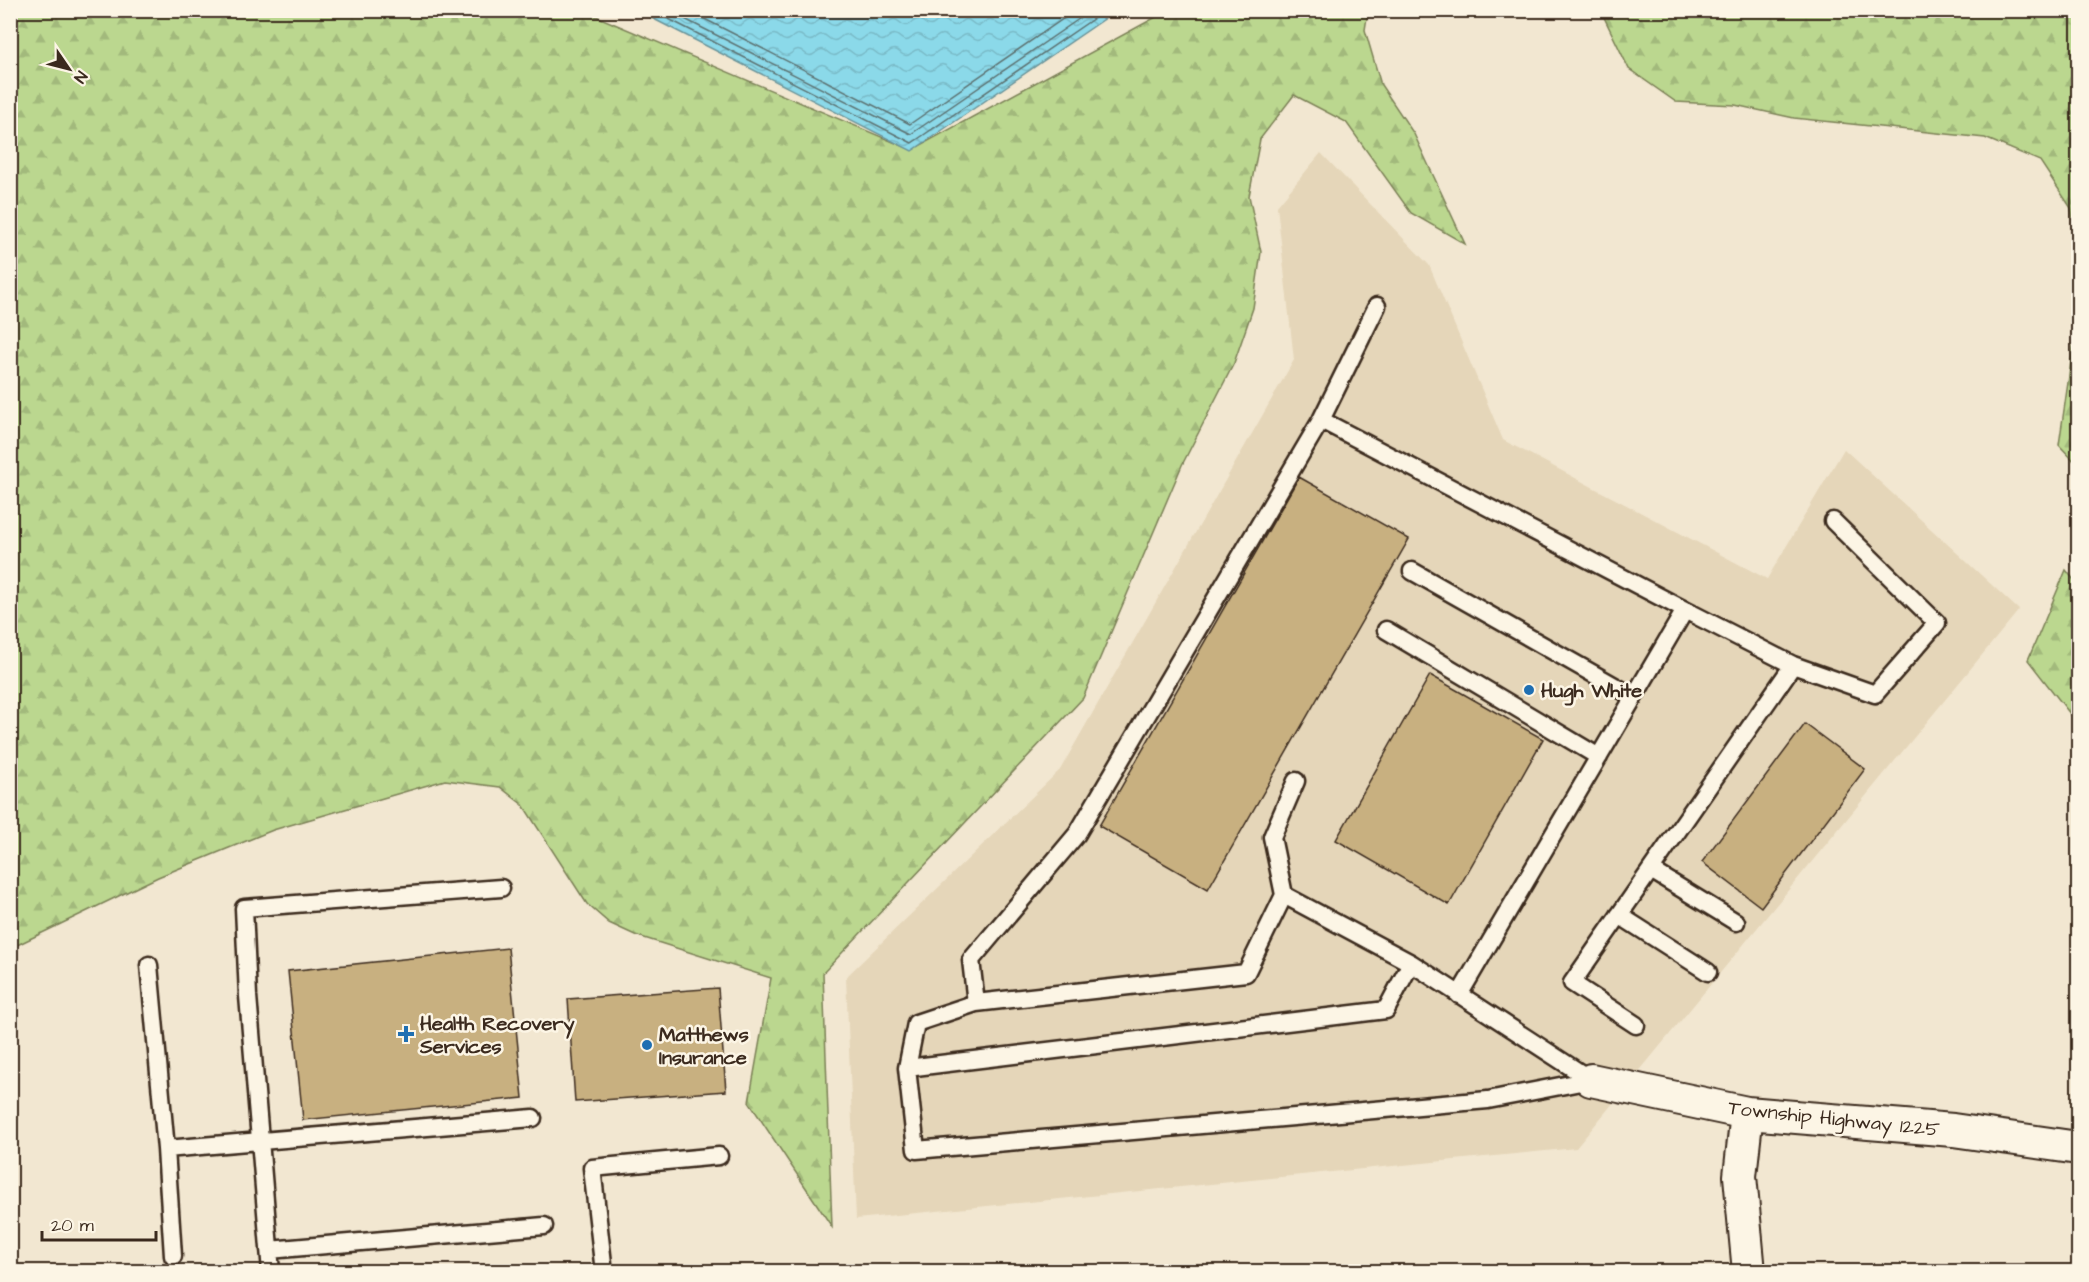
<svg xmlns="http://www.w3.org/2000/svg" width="2089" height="1282" viewBox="0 0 2089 1282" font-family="'Architects Daughter',sans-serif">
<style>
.built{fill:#e5d6b9}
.forest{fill:url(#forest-firs);stroke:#7b8056;stroke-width:1.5}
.water{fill:url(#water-waves);stroke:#6b9398;stroke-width:1.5}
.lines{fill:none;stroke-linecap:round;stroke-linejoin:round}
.shore{stroke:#5b706f;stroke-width:1.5}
.building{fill:#c8b080;stroke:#3b2a1e;stroke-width:1.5}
.lane-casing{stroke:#3b2a1e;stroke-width:21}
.street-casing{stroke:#3b2a1e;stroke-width:36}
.lane{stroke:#fcf5e5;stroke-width:16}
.street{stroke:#fcf5e5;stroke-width:32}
.poi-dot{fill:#1f6fb2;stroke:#fcf5e5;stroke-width:2}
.labels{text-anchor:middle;stroke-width:5;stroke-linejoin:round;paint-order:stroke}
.poi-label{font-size:20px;font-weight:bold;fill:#3b2a1e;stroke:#fcf5e5;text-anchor:start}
.street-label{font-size:20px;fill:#3b2a1e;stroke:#fcf5e5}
</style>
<defs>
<pattern id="forest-firs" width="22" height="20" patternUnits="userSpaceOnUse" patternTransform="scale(1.5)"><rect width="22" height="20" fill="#bbd78f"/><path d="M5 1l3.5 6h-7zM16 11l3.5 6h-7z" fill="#a2b97b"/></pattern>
<pattern id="water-waves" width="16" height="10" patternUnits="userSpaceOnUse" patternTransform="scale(1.5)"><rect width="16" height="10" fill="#8bd9e9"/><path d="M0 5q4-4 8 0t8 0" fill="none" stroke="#79bac7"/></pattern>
</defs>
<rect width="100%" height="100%" fill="#f2e7d1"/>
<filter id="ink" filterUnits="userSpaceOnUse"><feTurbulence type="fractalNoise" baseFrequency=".0167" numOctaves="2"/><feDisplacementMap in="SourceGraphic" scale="12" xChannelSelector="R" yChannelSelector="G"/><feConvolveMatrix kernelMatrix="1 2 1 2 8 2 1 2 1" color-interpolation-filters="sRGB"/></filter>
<g filter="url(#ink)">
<path class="built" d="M1321,153L1429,265L1503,440L1767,579L1844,449L2019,610L1576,1148L856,1219L846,977L1060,770L1294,360L1277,206Z"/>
<path class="forest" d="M11,11H584L912,150L1167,11H1368L1365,30L1381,85L1414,134L1465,244L1411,213L1346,122L1294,95L1260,139L1249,196L1261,252L1253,308L1234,363L1182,465L1083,698L823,973L832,1227L749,1102L771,978L635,935L609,923L587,904L523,805L500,787L445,780L273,830L158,877L11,948Z
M1601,11H2078V254L2071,208L2040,161L1985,138L1794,118L1735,105L1676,102L1629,69Z
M2078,313V465L2059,445Z
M2066,570L2078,585V724L2028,660Z"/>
<path class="water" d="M638,11H1116L912,151Z"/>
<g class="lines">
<path class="shore" d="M651,10L912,143L1106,10
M667,10L911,134L1092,10
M687,10L910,124L1076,10"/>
</g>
<path class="building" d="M1299,477L1409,539L1208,889L1099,826Z
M1430,675L1543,739L1449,905L1336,840Z
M1805,724L1865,769L1761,907L1702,862Z
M508,948L523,1098L303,1120L288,971Z
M718,988L726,1091L575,1102L568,999Z"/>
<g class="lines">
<defs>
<path id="lane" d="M1321,420L1685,610L1459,995
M1412,571L1634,697
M1685,610L1793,665L1875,694L1937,623L1833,521
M1386,630L1599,757
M1651,870L1736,922
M1284,895L1411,963L1591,1080
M1619,915L1708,972
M1411,963L1386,1010L907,1068L916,1150L1488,1100L1591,1080
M149,965L166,1149L173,1256
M976,1003L971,960L1077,834L1321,420L1377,306
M1636,1025L1572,983L1793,665
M907,1068L916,1023L976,1003L1246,973L1284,895L1272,837L1296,781
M166,1149L533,1118
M269,1250L544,1226
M271,1272L248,996L244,908L501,888
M604,1272L592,1168L719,1156"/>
<path id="street" d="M1591,1080L1747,1113L1953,1130L2078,1148
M1747,1113L1740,1176L1749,1272"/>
</defs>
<use href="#lane" class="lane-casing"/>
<use href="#street" class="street-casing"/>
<use href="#lane" class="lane"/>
<use href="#street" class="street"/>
</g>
</g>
<g class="poi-dot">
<circle cx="1529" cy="690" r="6"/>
<path d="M403 1025h6v6h6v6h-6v6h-6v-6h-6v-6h6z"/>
<circle cx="647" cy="1045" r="6"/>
</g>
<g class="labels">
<g class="poi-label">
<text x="1541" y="697">Hugh White</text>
<text x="420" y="1030">Health Recovery<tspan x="420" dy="23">Services</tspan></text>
<text x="659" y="1041">Matthews<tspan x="659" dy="23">Insurance</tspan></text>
</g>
<g class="street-label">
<text transform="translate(1834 1118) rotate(6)" y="7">Township Highway 1225</text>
</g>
</g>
<rect width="2089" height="1282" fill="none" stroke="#fcf5e5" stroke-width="36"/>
<rect x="18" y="18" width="2053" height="1246" fill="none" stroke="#3b2a1e" stroke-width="2" filter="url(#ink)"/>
<g transform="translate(69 69) rotate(125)" stroke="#fcf5e5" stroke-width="4.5" paint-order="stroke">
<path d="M0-4.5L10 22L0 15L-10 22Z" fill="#3b2a1e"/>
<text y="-9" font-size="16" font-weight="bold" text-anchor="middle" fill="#3b2a1e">N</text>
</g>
<path d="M42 1231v9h114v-9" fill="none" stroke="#3b2a1e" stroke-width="3"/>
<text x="51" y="1231" font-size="18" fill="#3b2a1e" stroke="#fcf5e5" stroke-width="4.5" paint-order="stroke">20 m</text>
</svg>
